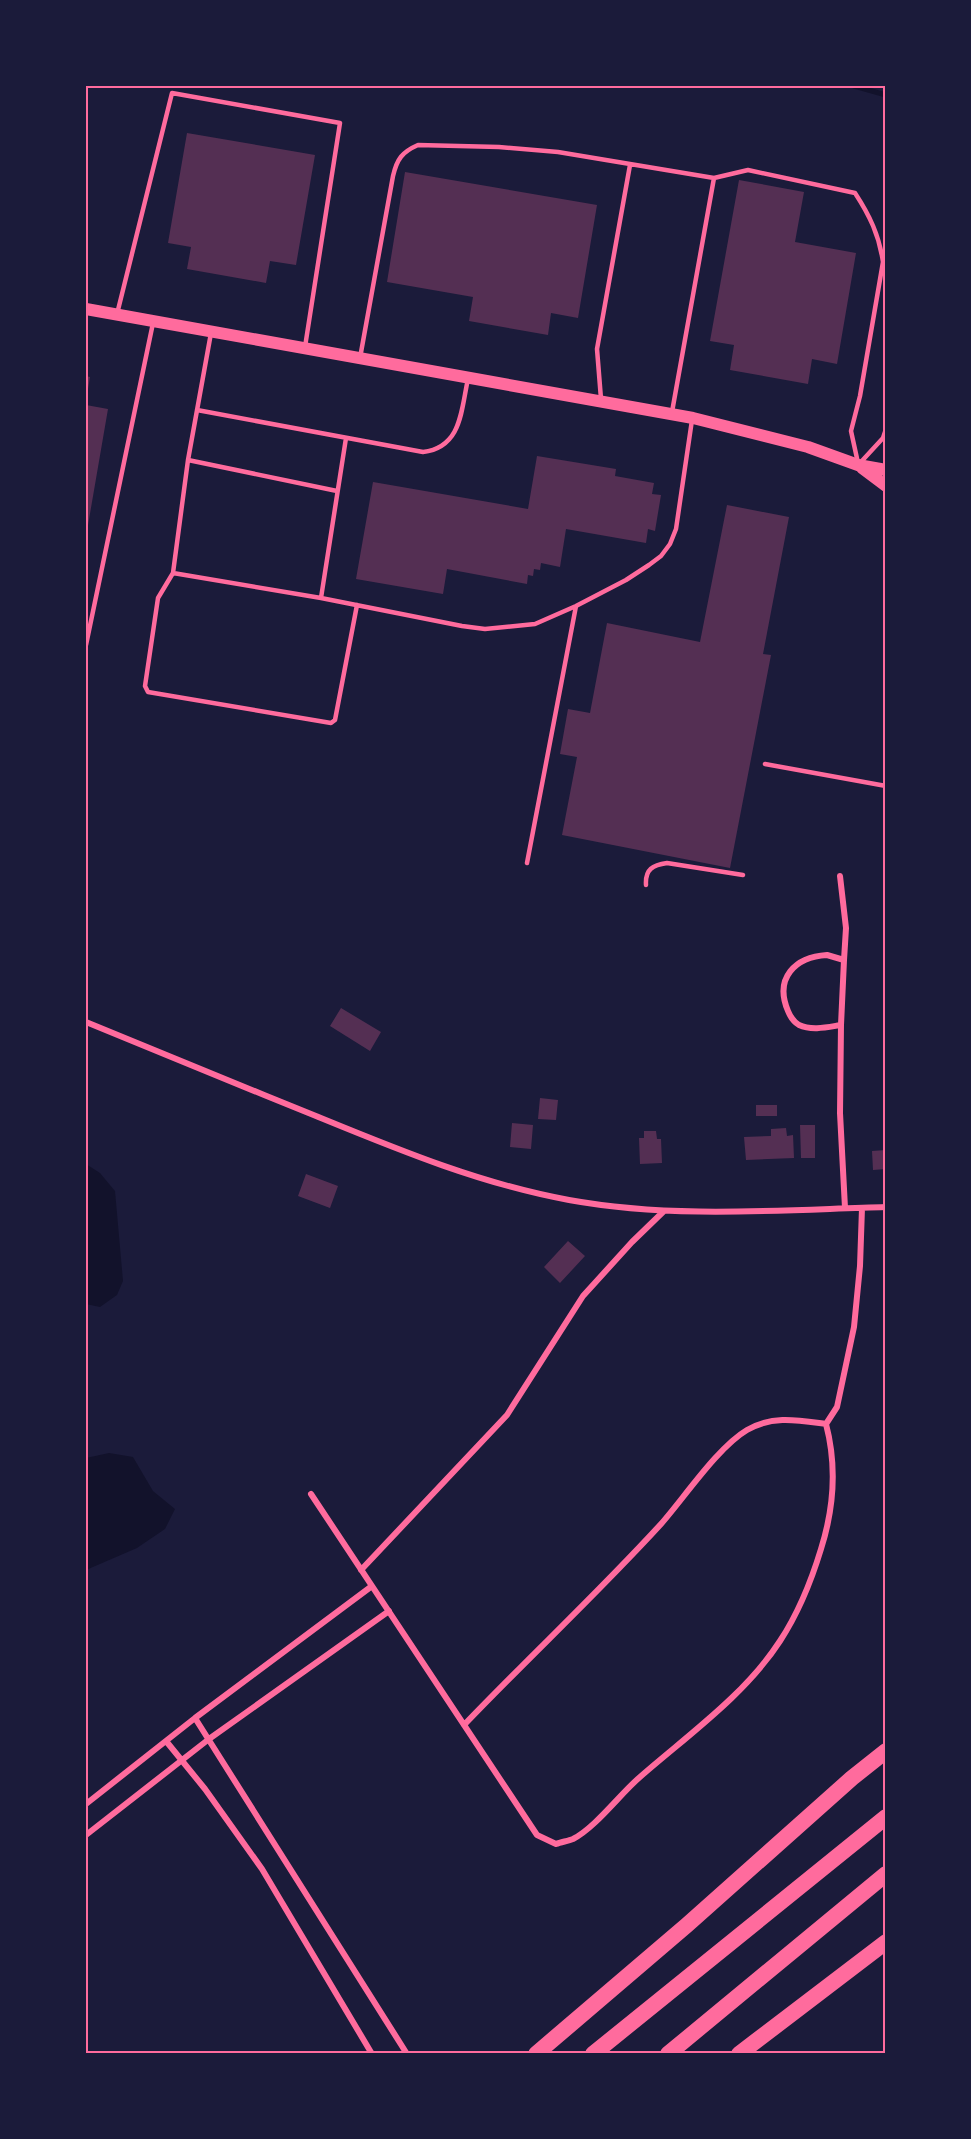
<svg xmlns="http://www.w3.org/2000/svg" width="971" height="2139" viewBox="0 0 971 2139" font-family="'Libre Baskerville',serif">
<style>
.water{fill:#12122b}
.lines{fill:none;stroke-linecap:round;stroke-linejoin:round}
.stream{stroke:#12122b;stroke-width:5}
.building{fill:#542f53}
.service{stroke:#ff6b9d;stroke-width:4.5}
.minor{stroke:#ff6b9d;stroke-width:6}
.secondary{stroke:#ff6b9d;stroke-width:12}
.motorway{stroke:#ff6b9d;stroke-width:16}
.neatline{fill:none;stroke:#ff6b9d;stroke-width:2}
</style>
<rect width="100%" height="100%" fill="#1b1b3a"/>
<path class="water" d="M86,1164L100,1173L115,1191L123,1281L117,1295L100,1307L86,1304Z
M109,1453L133,1457L153,1491L175,1509L165,1529L137,1548L86,1570V1458Z"/>
<g class="lines">
<path class="stream" d="M854,86L886,95"/>
</g>
<path class="building" d="M187,133L315,155L296,265L270,261L266,283L187,269L191,247L168,243Z
M405,172L597,205L578,318L551,313L548,335L469,321L473,297L387,282Z
M739,180L804,192L795,242L856,253L837,364L812,359L808,384L730,370L734,345L710,341Z
M86,376L90,377L87,395H86Z
M86,405L108,409L87,531H86Z
M537,456L616,469L615,476L654,483L652,494L661,495L655,531L648,529L646,543L566,529L560,567L541,563L540,570L534,569L533,576L528,575L527,584L447,569L443,594L356,579L373,482L528,509Z
M727,505L789,517L763,654L771,655L730,868L562,835L577,757L560,754L568,709L590,713L607,623L700,642Z
M341,1008L381,1032L370,1051L330,1026Z
M540,1098L558,1100L556,1120L538,1119Z
M756,1105H777V1116H756Z
M512,1123L533,1125L531,1149L510,1147Z
M800,1125H815V1158H801Z
M786,1128L787,1136L793,1135L794,1158L746,1160L744,1137L771,1136V1129Z
M644,1131H656L657,1139H661L662,1163L640,1164L639,1138H644Z
M886,1150V1169L873,1170L872,1151Z
M306,1174L338,1186L330,1208L298,1196Z
M568,1241L585,1256L560,1283L544,1267Z"/>
<g class="lines">
<path class="service" d="M117,314L172,93L340,123L305,347
M211,333L188,460L173,573L321,598L462,626L485,629L535,624L576,606L626,580L649,565L661,556L670,544L676,529L692,420
M360,358L393,176C397,159 402,152 418,145L499,147L558,152L714,178L748,170L855,193C870,216 879,235 883,262L860,396L851,431L858,463
M601,399L597,349L630,165
M197,410L423,452C462,447 461,410 468,379
M672,412L714,178
M188,460L337,491
M860,463L883,438L886,429
M173,573L158,598L145,686L148,692L331,723L335,720L357,605
M321,598L346,438
M86,645L153,323
M765,764L886,786
M527,863L576,606
M646,885C645,869 653,865 667,863L743,875"/>
<path class="minor" d="M840,876L846,928L844,960
M827,955L844,960L841,1025C828,1027 812,1031 799,1025C794,1022 790,1016 788,1011C774,978 795,957 827,955Z
M86,1022C162,1053 239,1085 316,1116C399,1150 481,1184 569,1200C674,1219 780,1210 886,1207
M841,1025L840,1113L845,1208
M311,1494L537,1835L556,1844C561,1842 568,1841 573,1839C596,1827 620,1794 640,1777C688,1735 745,1695 780,1641C799,1612 811,1582 821,1549C834,1508 837,1466 826,1424L837,1407L854,1327L860,1266L862,1208
M361,1570L507,1415L583,1296L632,1242L664,1211
M195,1718L407,2054
M464,1725C529,1657 598,1593 661,1524C684,1498 718,1447 747,1430C773,1415 797,1420 826,1424
M166,1741L205,1789L262,1869L372,2054
M86,1804L195,1718L372,1586
M86,1835L209,1739L389,1611"/>
<path class="secondary" d="M86,309L693,418L808,447L858,465L886,470
M862,468L886,486"/>
<path class="motorway" d="M536,2054L687,1925L852,1778L886,1751
M593,2054L886,1817
M668,2054L886,1874
M739,2054L886,1942"/>
</g>
<rect width="971" height="2139" fill="none" stroke="#1b1b3a" stroke-width="174"/>
<rect x="87" y="87" width="797" height="1965" class="neatline"/>
</svg>
